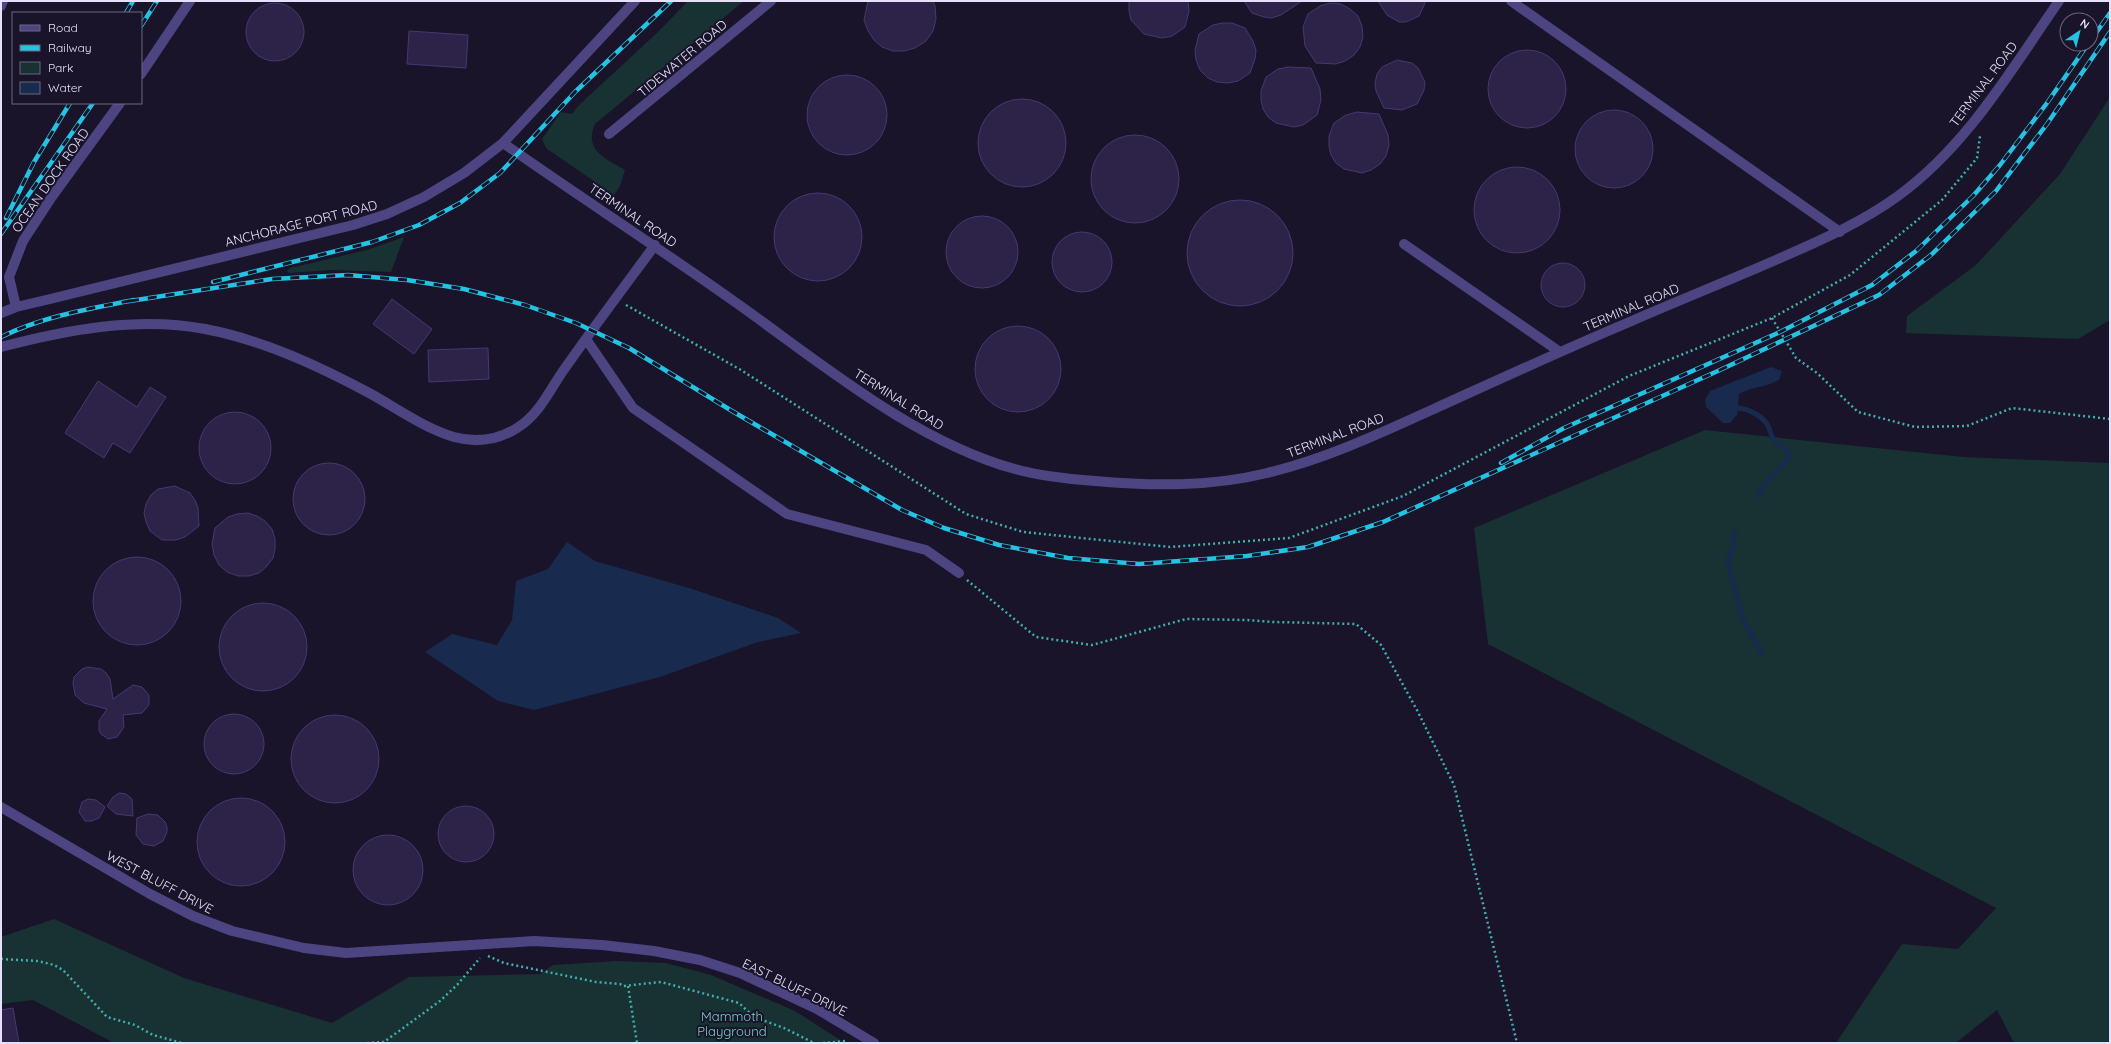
<svg xmlns="http://www.w3.org/2000/svg" width="2111" height="1044" viewBox="0 0 2111 1044" font-family="Quicksand,sans-serif">
<style>
.green{fill:#183132}
.water{fill:#182a4e}
.lines{fill:none;stroke-linecap:round;stroke-linejoin:round}
.stream{stroke:#182a4e;stroke-width:5}
.building{fill:#2d2348;stroke:#473871}
.path{stroke:#41aeaf;stroke-width:2.5;stroke-dasharray:2 3;stroke-linecap:butt}
.minor{stroke:#4c4582;stroke-width:10}
.rail-casing{stroke:#24c3e3;stroke-width:4.5}
.rail{stroke:#191429;stroke-width:3;stroke-dasharray:9;stroke-linecap:butt}
.labels{text-anchor:middle;stroke-width:4;stroke-linejoin:round;paint-order:stroke}
.street-label{font-size:13px;fill:#e5e0fb;stroke:#191429}
.park-label{font-size:13px;fill:#74d3c2;stroke:#191429}
</style>
<rect width="100%" height="100%" fill="#191429"/>
<path class="green" d="M688,1H744L595,124C583,151 607,159 625,170L620,186L614,195L546,148L542,139L561,112L572,114L579,105L659,31Z
M2110,97V320L2078,339L1906,333L1907,316L1976,265L2060,174Z
M404,237L391,272L332,270L289,273L287,271L290,268L367,250Z
M1705,430L1963,457L2110,463V1043H2014L1997,1010L1956,1043H1836L1902,944L1958,949L1996,908L1488,644L1474,528Z
M54,919L184,978L332,1023L409,977L540,974L553,965L616,961L666,963L711,975L795,1011L845,1043H114L33,1000L1,1004V937Z"/>
<path class="water" d="M1771,367L1782,371L1779,380C1766,387 1752,387 1739,394L1737,415L1730,423H1723L1706,407L1705,400L1710,391Z
M567,542L595,561L689,588L778,618L801,633L758,642L660,677L534,710L498,701L425,652L452,634L497,645L512,620L516,581L548,569Z"/>
<g class="lines">
<path class="stream" d="M1738,408C1749,409 1765,417 1769,428C1771,433 1771,438 1776,442C1782,447 1786,446 1789,454L1787,461L1768,480L1758,495
M1735,532L1733,536C1737,544 1729,553 1728,562L1743,620L1762,653"/>
</g>
<path class="building" d="M868,1H933L935,6L936,19L933,31L926,41L915,48L904,51H893L882,47L874,40L868,31L864,20Z
M1129,1H1188L1189,11L1185,27L1172,36L1162,38L1144,34L1131,20L1129,11Z
M1244,1H1302L1281,15L1272,18L1264,17L1252,13Z
M1378,1H1426L1419,16L1406,22H1399L1387,15Z
M246 32a29 29 0 1 1 58 0a29 29 0 1 1-58 0Z
M1330,3L1341,4L1350,9L1358,16L1362,26L1363,37L1360,47L1354,55L1345,61L1336,64L1316,63L1305,46L1303,27L1308,14L1320,6Z
M1222,23H1232L1245,28L1253,41L1256,50L1255,59L1250,73L1238,81L1228,83L1217,82L1208,78L1200,70L1196,60L1195,50L1199,34L1213,25Z
M409,31L468,35L466,68L407,64Z
M1488 89a39 39 0 1 1 78 0a39 39 0 1 1-78 0Z
M1397,60L1412,63L1418,68L1425,82L1424,90L1417,104L1402,110L1384,108L1376,91L1375,83L1377,74L1382,67Z
M1288,67L1311,68L1320,89L1321,100L1317,115L1303,125L1294,127L1276,123L1268,117L1263,109L1261,100V91L1266,77L1278,69Z
M807 115a40 40 0 1 1 80 0a40 40 0 1 1-80 0Z
M978 143a44 44 0 1 1 88 0a44 44 0 1 1-88 0Z
M1575 149a39 39 0 1 1 78 0a39 39 0 1 1-78 0Z
M1357,112L1379,114L1388,135L1389,145L1386,156L1380,164L1371,170L1362,173L1344,169L1336,163L1331,155L1329,146V136L1334,123L1346,115Z
M1091 179a44 44 0 1 1 88 0a44 44 0 1 1-88 0Z
M1474 210a43 43 0 1 1 86 0a43 43 0 1 1-86 0Z
M774 237a44 44 0 1 1 88 0a44 44 0 1 1-88 0Z
M1187 253a53 53 0 1 1 106 0a53 53 0 1 1-106 0Z
M946 252a36 36 0 1 1 72 0a36 36 0 1 1-72 0Z
M1052 262a30 30 0 1 1 60 0a30 30 0 1 1-60 0Z
M1541 285a22 22 0 1 1 44 0a22 22 0 1 1-44 0Z
M392,299L432,329L414,354L373,324Z
M975 369a43 43 0 1 1 86 0a43 43 0 1 1-86 0Z
M488,348L489,379L429,382L428,350Z
M98,381L137,407L150,387L166,397L130,453L113,443L104,458L65,433Z
M199 448a36 36 0 1 1 72 0a36 36 0 1 1-72 0Z
M293 499a36 36 0 1 1 72 0a36 36 0 1 1-72 0Z
M175,486L190,493L195,500L198,508L199,526L185,537L176,540H162L150,531L146,522L144,513L146,504L151,495L158,489Z
M248,513L257,516L265,521L272,529L275,539V549L273,558L267,566L259,573L249,576H238L227,572L219,565L214,555L212,544L215,528L228,517L237,514Z
M93 601a44 44 0 1 1 88 0a44 44 0 1 1-88 0Z
M219 647a44 44 0 1 1 88 0a44 44 0 1 1-88 0Z
M88,667L101,669L106,673L110,679L113,699L133,685L142,687L149,695V705L142,713L123,715L124,727L117,737L108,739L101,734L99,730V721L107,709L84,703L75,695L73,683L74,677L82,669Z
M204 744a30 30 0 1 1 60 0a30 30 0 1 1-60 0Z
M291 759a44 44 0 1 1 88 0a44 44 0 1 1-88 0Z
M119,793L126,794L132,799L133,816L116,814L107,806L113,797Z
M197 842a44 44 0 1 1 88 0a44 44 0 1 1-88 0Z
M88,799L96,800L105,807L99,818L92,821H85L79,812L82,802Z
M438 834a28 28 0 1 1 56 0a28 28 0 1 1-56 0Z
M148,814L158,815L165,822L167,827V832L163,841L154,846L143,844L136,835L137,818Z
M353 870a35 35 0 1 1 70 0a35 35 0 1 1-70 0Z
M13,1008L19,1043H1V1010Z"/>
<g class="lines">
<path class="path" d="M626,305L741,370L966,514L1023,532L1170,547L1289,538L1403,496L1629,376L1772,318L1850,275L1942,200L1977,158L1980,136
M1772,318L1796,358L1817,373L1858,412L1915,427L1967,426L2012,408L2110,419
M967,580L1036,637L1092,645L1186,619L1246,620L1274,622L1356,624L1381,645L1418,712L1454,785L1517,1043
M488,956L504,963L596,982L620,984L623,986L661,982L739,1003L754,1017L784,1028L814,1043
M1,959L38,961L54,965L63,970L107,1017L135,1025L153,1035L182,1043
M628,986L637,1043
M367,1043L384,1042L440,1001L457,985L480,958
M823,1043L846,1041"/>
<path class="minor" d="M1511,1L1840,232
M1,6L3,1
M141,74L190,1
M609,134L771,1
M503,143C580,197 659,248 735,302C820,362 913,441 1015,469C1040,476 1069,479 1095,481C1152,486 1211,487 1267,473C1326,459 1381,433 1436,408C1500,379 1563,350 1627,323C1677,301 1728,281 1778,259C1819,241 1861,223 1898,196C1967,146 2011,70 2059,1
M1404,244L1560,352
M16,307L9,277L23,241L51,198L120,103
M1,313L16,307L46,300L353,225L387,214L424,197L464,173L503,143L635,1
M586,339L633,408L787,514L926,550L959,573
M1,347C66,330 138,316 205,329C263,340 319,366 371,394C398,409 424,428 454,437C476,443 498,440 517,428C539,415 549,391 563,371C593,328 624,287 655,245
M1,807L150,894L193,916L232,931L304,948L346,953L534,941L602,945L654,951L700,960L740,973L817,1009L874,1043"/>
<defs>
<path id="rail" d="M126,13L133,1
M141,26L157,1
M2091,40L2110,13
M6,218L34,162L70,103
M1,234L93,103
M213,282L372,242L419,225L460,203L500,173L575,92L671,1
M130,301L272,279L348,275L407,280L464,289L525,305L576,323L629,348L732,411L902,510L944,528L999,545L1068,558L1139,564L1247,556L1308,547L1383,522L1720,370L1879,295L1931,255L1996,191L2047,124L2110,32
M1,337C44,316 88,309 134,300
M1501,463L1564,428L1780,332L1872,285L1916,251L1973,196L2000,165L2047,103L2088,44"/>
</defs>
<use href="#rail" class="rail-casing"/>
<use href="#rail" class="rail"/>
</g>
<g class="labels">
<g class="street-label">
<text transform="translate(682 58) rotate(-40)" y="5">TIDEWATER ROAD</text>
<text transform="translate(1983 84) rotate(-53)" y="5">TERMINAL ROAD</text>
<text transform="translate(50 180) rotate(-55)" y="5">OCEAN DOCK ROAD</text>
<text transform="translate(633 215) rotate(34)" y="5">TERMINAL ROAD</text>
<text transform="translate(301 223) rotate(-14)" y="5">ANCHORAGE PORT ROAD</text>
<text transform="translate(1631 307) rotate(-23)" y="5">TERMINAL ROAD</text>
<text transform="translate(899 399) rotate(32)" y="5">TERMINAL ROAD</text>
<text transform="translate(1335 435) rotate(-21)" y="5">TERMINAL ROAD</text>
<text transform="translate(160 882) rotate(28)" y="5">WEST BLUFF DRIVE</text>
<text transform="translate(795 987) rotate(26)" y="5">EAST BLUFF DRIVE</text>
</g>
<g class="park-label">
<text x="732" y="1021">Mammoth<tspan x="732" dy="15">Playground</tspan></text>
</g>
</g>
<rect width="2111" height="1044" fill="none" stroke="#e5e0fb" stroke-width="4"/>
<rect x="12" y="12" width="130" height="92" fill="#191429" stroke="#6b667d"/>
<rect x="20" y="25" width="20" height="6" fill="#4c4582" stroke="#6b667d"/>
<text x="48" y="32" font-size="12" fill="#e5e0fb">Road</text>
<rect x="20" y="45" width="20" height="6" fill="#24c3e3" stroke="#6b667d"/>
<text x="48" y="52" font-size="12" fill="#e5e0fb">Railway</text>
<rect x="20" y="62" width="20" height="12" fill="#183132" stroke="#6b667d"/>
<text x="48" y="72" font-size="12" fill="#e5e0fb">Park</text>
<rect x="20" y="82" width="20" height="12" fill="#182a4e" stroke="#6b667d"/>
<text x="48" y="92" font-size="12" fill="#e5e0fb">Water</text>
<g transform="translate(2079 32) rotate(35)"><circle r="19" fill="#191429" stroke="#6b667d"/>
<path d="M0-3L7 15L0 10L-7 15Z" fill="#24c3e3"/>
<text y="-6" font-size="11" font-weight="bold" text-anchor="middle" fill="#e5e0fb">N</text>
</g>
</svg>
